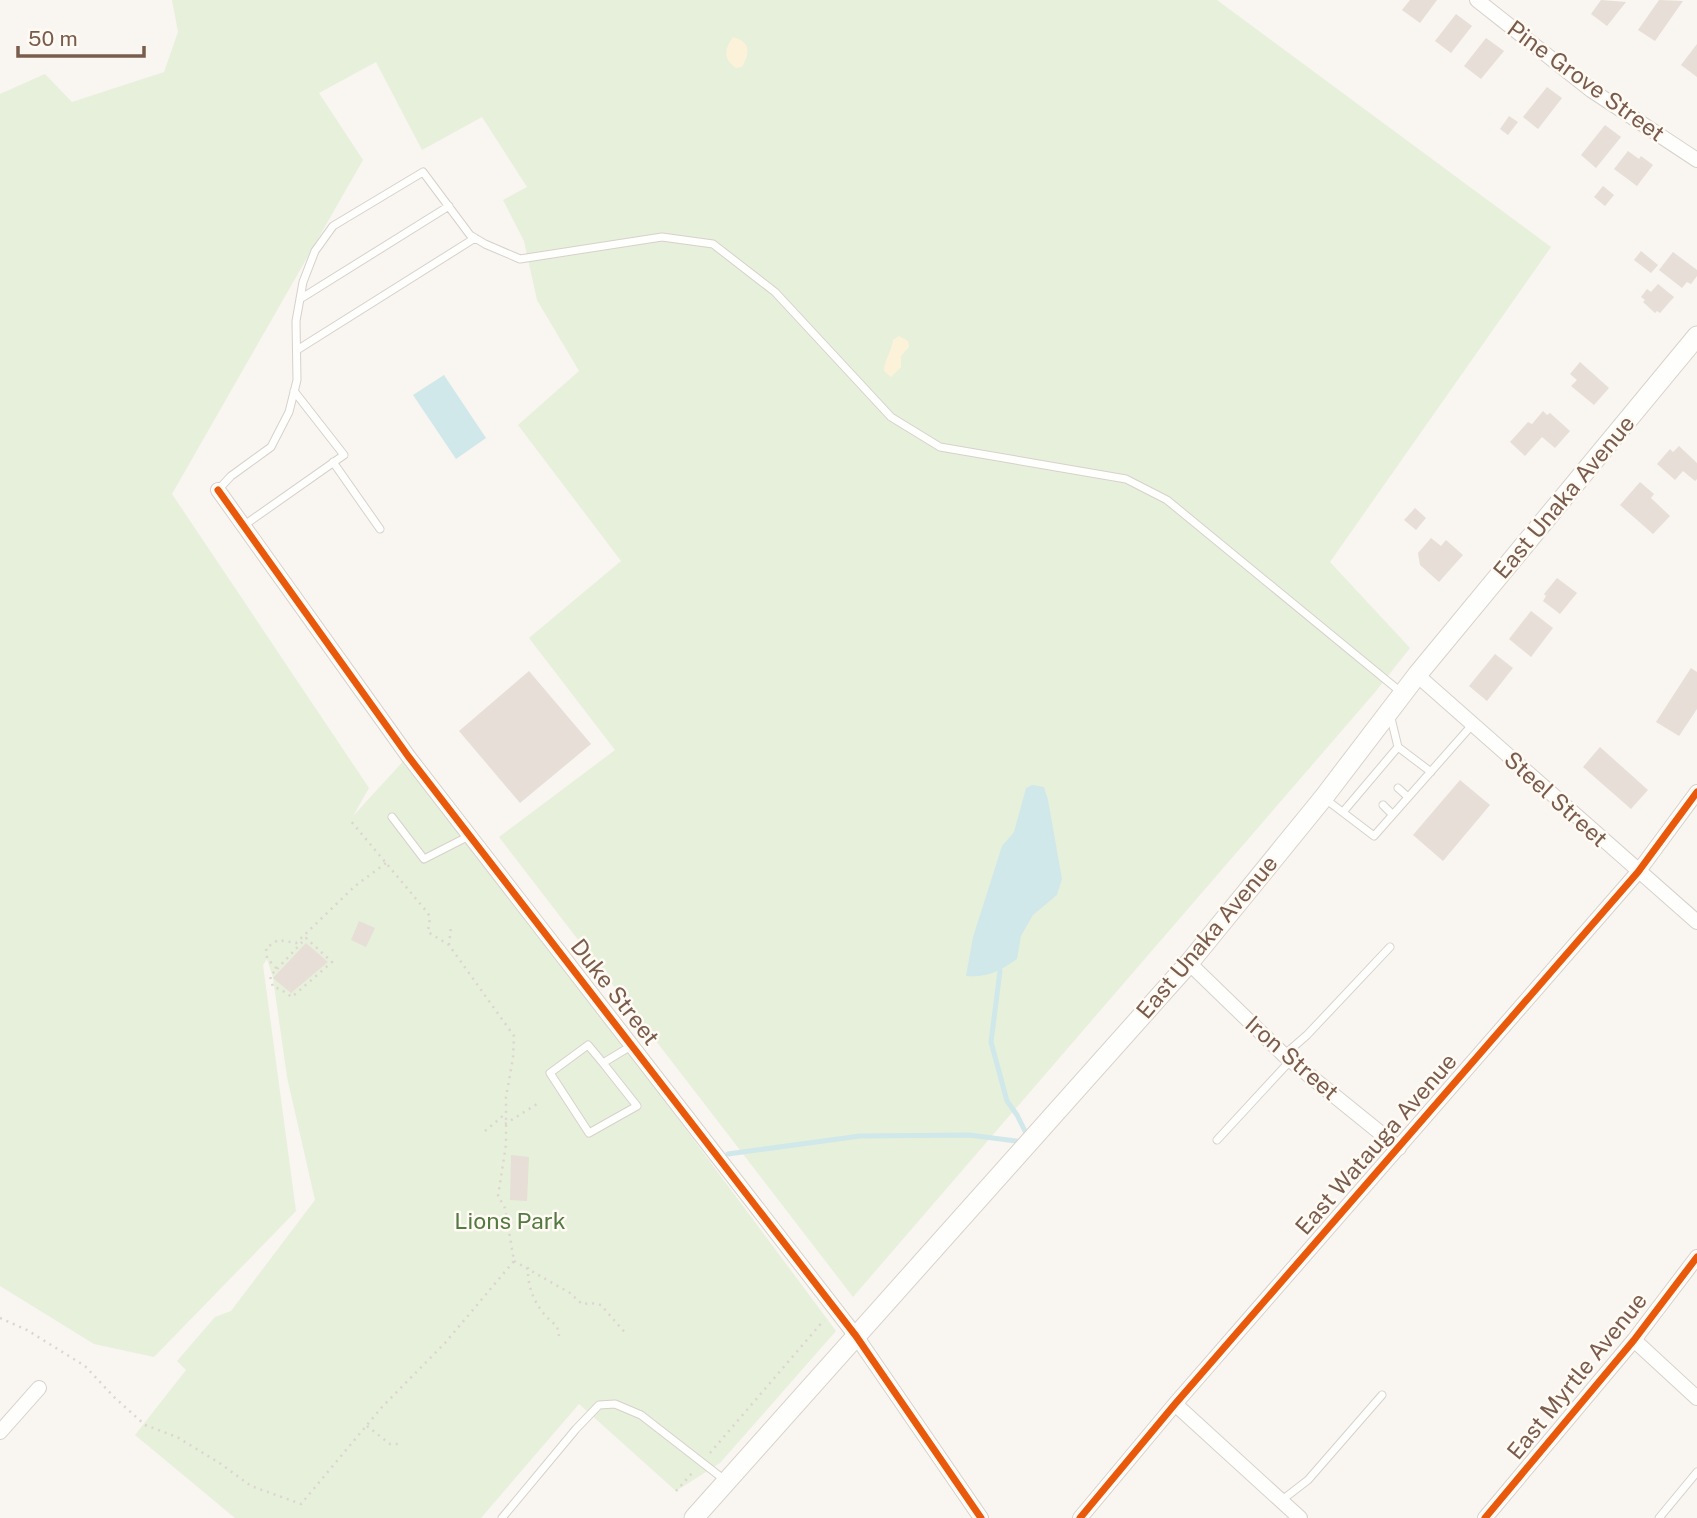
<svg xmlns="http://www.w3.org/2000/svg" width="1697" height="1518" viewBox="0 0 1697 1518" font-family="'Public Sans',sans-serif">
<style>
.green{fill:#e7f0db}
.sand{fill:#fbf2d9}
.water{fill:#d0e8ea}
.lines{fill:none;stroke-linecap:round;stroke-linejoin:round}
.stream{stroke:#d0e8ea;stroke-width:5}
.building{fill:#e6ded7}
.service-casing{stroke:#d7d1cb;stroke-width:9}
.minor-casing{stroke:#d7d1cb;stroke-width:16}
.secondary-casing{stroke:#d9d2cb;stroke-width:21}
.path{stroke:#dcd5d0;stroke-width:2.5;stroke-dasharray:2 5;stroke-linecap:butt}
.service{stroke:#fefefd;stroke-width:7}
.minor{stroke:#fefefd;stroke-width:14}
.secondary{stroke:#fefefd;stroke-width:19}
.cycleway-casing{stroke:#fffaf3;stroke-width:11}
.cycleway{stroke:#e8590c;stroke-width:7}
.labels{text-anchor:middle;stroke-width:5;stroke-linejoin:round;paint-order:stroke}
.street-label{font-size:23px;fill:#7a5c4d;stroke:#fffaf3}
.park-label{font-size:23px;fill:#537a41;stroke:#fffaf3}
</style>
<rect width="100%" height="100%" fill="#f9f5f0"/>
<path class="green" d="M172,0H1217L1551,247L1330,562L1410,648L1376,691L853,1297L499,837L615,750L529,638L621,561L518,425L579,371L537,300L524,241L503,200L527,187L482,117L422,150L376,62L319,93L363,160L172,494L369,788L353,816L408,756L836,1331L720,1463L676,1491L579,1404L481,1518H235L135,1435L186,1370L177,1361L215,1317L231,1311L315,1200L287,1077L273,978L267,959L263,965L296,1211L154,1357L94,1344L0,1286V94L45,74L72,102L164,72L178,32Z"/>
<path class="sand" d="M733,37C751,42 750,53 742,67L736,68C722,58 725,49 733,37Z
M899,336L908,341L909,347L901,356V367L891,377L884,371C884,360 892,351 893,340Z"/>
<path class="water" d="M444,375L486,438L456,459L413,395Z
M1032,785L1044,787L1048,800L1062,879L1057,895L1033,915L1021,936L1017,959C1000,971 987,978 966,976L973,937L1002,846L1014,832L1026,788Z"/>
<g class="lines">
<path class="stream" d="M1000,971L991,1042L1007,1101L1017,1115L1028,1137
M728,1154L860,1136L969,1135L1023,1142"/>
</g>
<path class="building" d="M1410,0H1437L1420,23L1402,10Z
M1601,0L1626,2L1607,26L1591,14Z
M1659,0L1683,1L1655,41L1638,30Z
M1456,14L1472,26L1451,53L1435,41Z
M1486,38L1504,51L1481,79L1464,66Z
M1697,44V77L1681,65Z
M1547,87L1562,98L1538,129L1523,117Z
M1509,116L1518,122L1508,135L1500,129Z
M1605,125L1621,137L1596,168L1581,155Z
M1628,151L1639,159L1641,156L1653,165L1637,186L1614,169Z
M1603,186L1614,195L1605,206L1594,197Z
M1641,251L1658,265L1651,273L1634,260Z
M1673,252L1697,270V276L1691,284L1687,282L1682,288L1659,270Z
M1658,284L1674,297L1660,313L1657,311L1655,313L1643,302L1645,300L1641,297L1647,289L1651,292Z
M1580,362L1609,388L1594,405L1571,386L1577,380L1570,374Z
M1543,411L1547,415L1550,413L1570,431L1555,448L1542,437L1525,456L1510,442L1528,422L1532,424Z
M1679,446L1697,463V479L1695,481L1683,471L1675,480L1657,464L1670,449L1673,452Z
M1640,482L1654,494L1651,498L1670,516L1653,534L1620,505Z
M1415,508L1426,518L1416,530L1404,520Z
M1431,538L1441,546L1446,540L1463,555L1439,582L1420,565L1418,553Z
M1557,578L1577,593L1560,614L1543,601L1546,596L1544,594Z
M1531,611L1553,628L1531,657L1509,639Z
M1495,654L1513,668L1487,701L1469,686Z
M1691,668L1697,672V709L1679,736L1656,722Z
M529,671L591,744L520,803L459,731Z
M1600,747L1648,790L1631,809L1583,767Z
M1460,780L1490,805L1443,861L1413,835Z
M359,921L375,928L366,947L351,940Z
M306,943L328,962L291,993L273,978Z
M511,1155L529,1157L527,1201L510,1200Z"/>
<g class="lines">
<defs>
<path id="service" d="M300,299L449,206
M297,350L475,238
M333,462L380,529
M218,490L231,476L271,447L289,412L297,380L296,321L303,282L315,251L333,226L423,172L470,235L485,244L520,259L662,237L713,244L775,292L891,417L940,447L1126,479L1167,500L1402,693
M243,526L344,455L294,391
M1390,714L1398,747
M1398,788L1408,797
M1324,798L1374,836L1472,725
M1383,805L1392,814
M1343,812L1398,747L1431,772
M392,817L424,859L469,836
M1284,1055L1307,1035L1390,947
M603,1063L637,1106L589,1133L550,1073L588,1045L603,1063L631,1046
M1217,1140L1290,1061
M1282,1500L1308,1480L1382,1395
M502,1518L576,1429L599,1405L615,1404L641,1415L726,1481
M1659,1518L1697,1472"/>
<path id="minor" d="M1477,0L1591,90L1697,160
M218,490L408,756L856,1336L981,1518
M1417,675L1697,922
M1189,963L1284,1055L1399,1148
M1634,1340L1697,1398
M1175,1404L1300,1518
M0,1432L39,1388
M1080,1518L1175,1404L1638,872L1697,792
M1485,1518L1634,1340L1697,1257"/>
<path id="secondary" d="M694,1518L1189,963L1324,797L1417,675L1697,336"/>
</defs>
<use href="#service" class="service-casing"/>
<use href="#minor" class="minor-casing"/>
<use href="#secondary" class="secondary-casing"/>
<path class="path" d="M449,945L451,927
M277,969L306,938L332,962L292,997L280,989L273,987L270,976L277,969L267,958L266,948L278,940L296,943L355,886L386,863
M505,1124L537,1104
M485,1131L505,1114
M514,1261L570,1293L582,1304L591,1303L601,1305L627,1335
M528,1267C527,1291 538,1312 557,1326L559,1336
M0,1318L27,1330L85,1366L114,1397L145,1425L177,1437L221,1464L251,1486L301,1504L382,1407L445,1343L514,1261L505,1208L498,1196L506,1145V1097L513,1058L514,1036L449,945L428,932L430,917L427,912L350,820
M367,1426L390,1444H398
M710,1453L824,1320
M676,1491L694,1471"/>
<use href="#service" class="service"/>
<use href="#minor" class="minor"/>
<use href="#secondary" class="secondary"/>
<defs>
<path id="cycleway" d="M218,490L408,756L856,1336L981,1518
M1080,1518L1175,1404L1638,872L1697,792
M1485,1518L1634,1340L1697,1257"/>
</defs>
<use href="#cycleway" class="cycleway-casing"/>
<use href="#cycleway" class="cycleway"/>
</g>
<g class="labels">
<g class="street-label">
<text transform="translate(1586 81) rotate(36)" y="8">Pine Grove Street</text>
<text transform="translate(1564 497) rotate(-50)" y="8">East Unaka Avenue</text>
<text transform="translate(1556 799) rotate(42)" y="8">Steel Street</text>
<text transform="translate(1207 937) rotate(-50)" y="8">East Unaka Avenue</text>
<text transform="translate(615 992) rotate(52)" y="8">Duke Street</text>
<text transform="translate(1292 1058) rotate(41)" y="8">Iron Street</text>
<text transform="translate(1376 1144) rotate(-49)" y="8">East Watauga Avenue</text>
<text transform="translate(1577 1376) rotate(-51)" y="8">East Myrtle Avenue</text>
</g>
<g class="park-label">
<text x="510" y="1229">Lions Park</text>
</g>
</g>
<path d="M18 46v10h126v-10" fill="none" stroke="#7a5c4d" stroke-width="3.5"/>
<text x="28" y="46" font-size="21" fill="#7a5c4d" stroke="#fffaf3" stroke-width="5" paint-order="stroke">50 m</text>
</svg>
